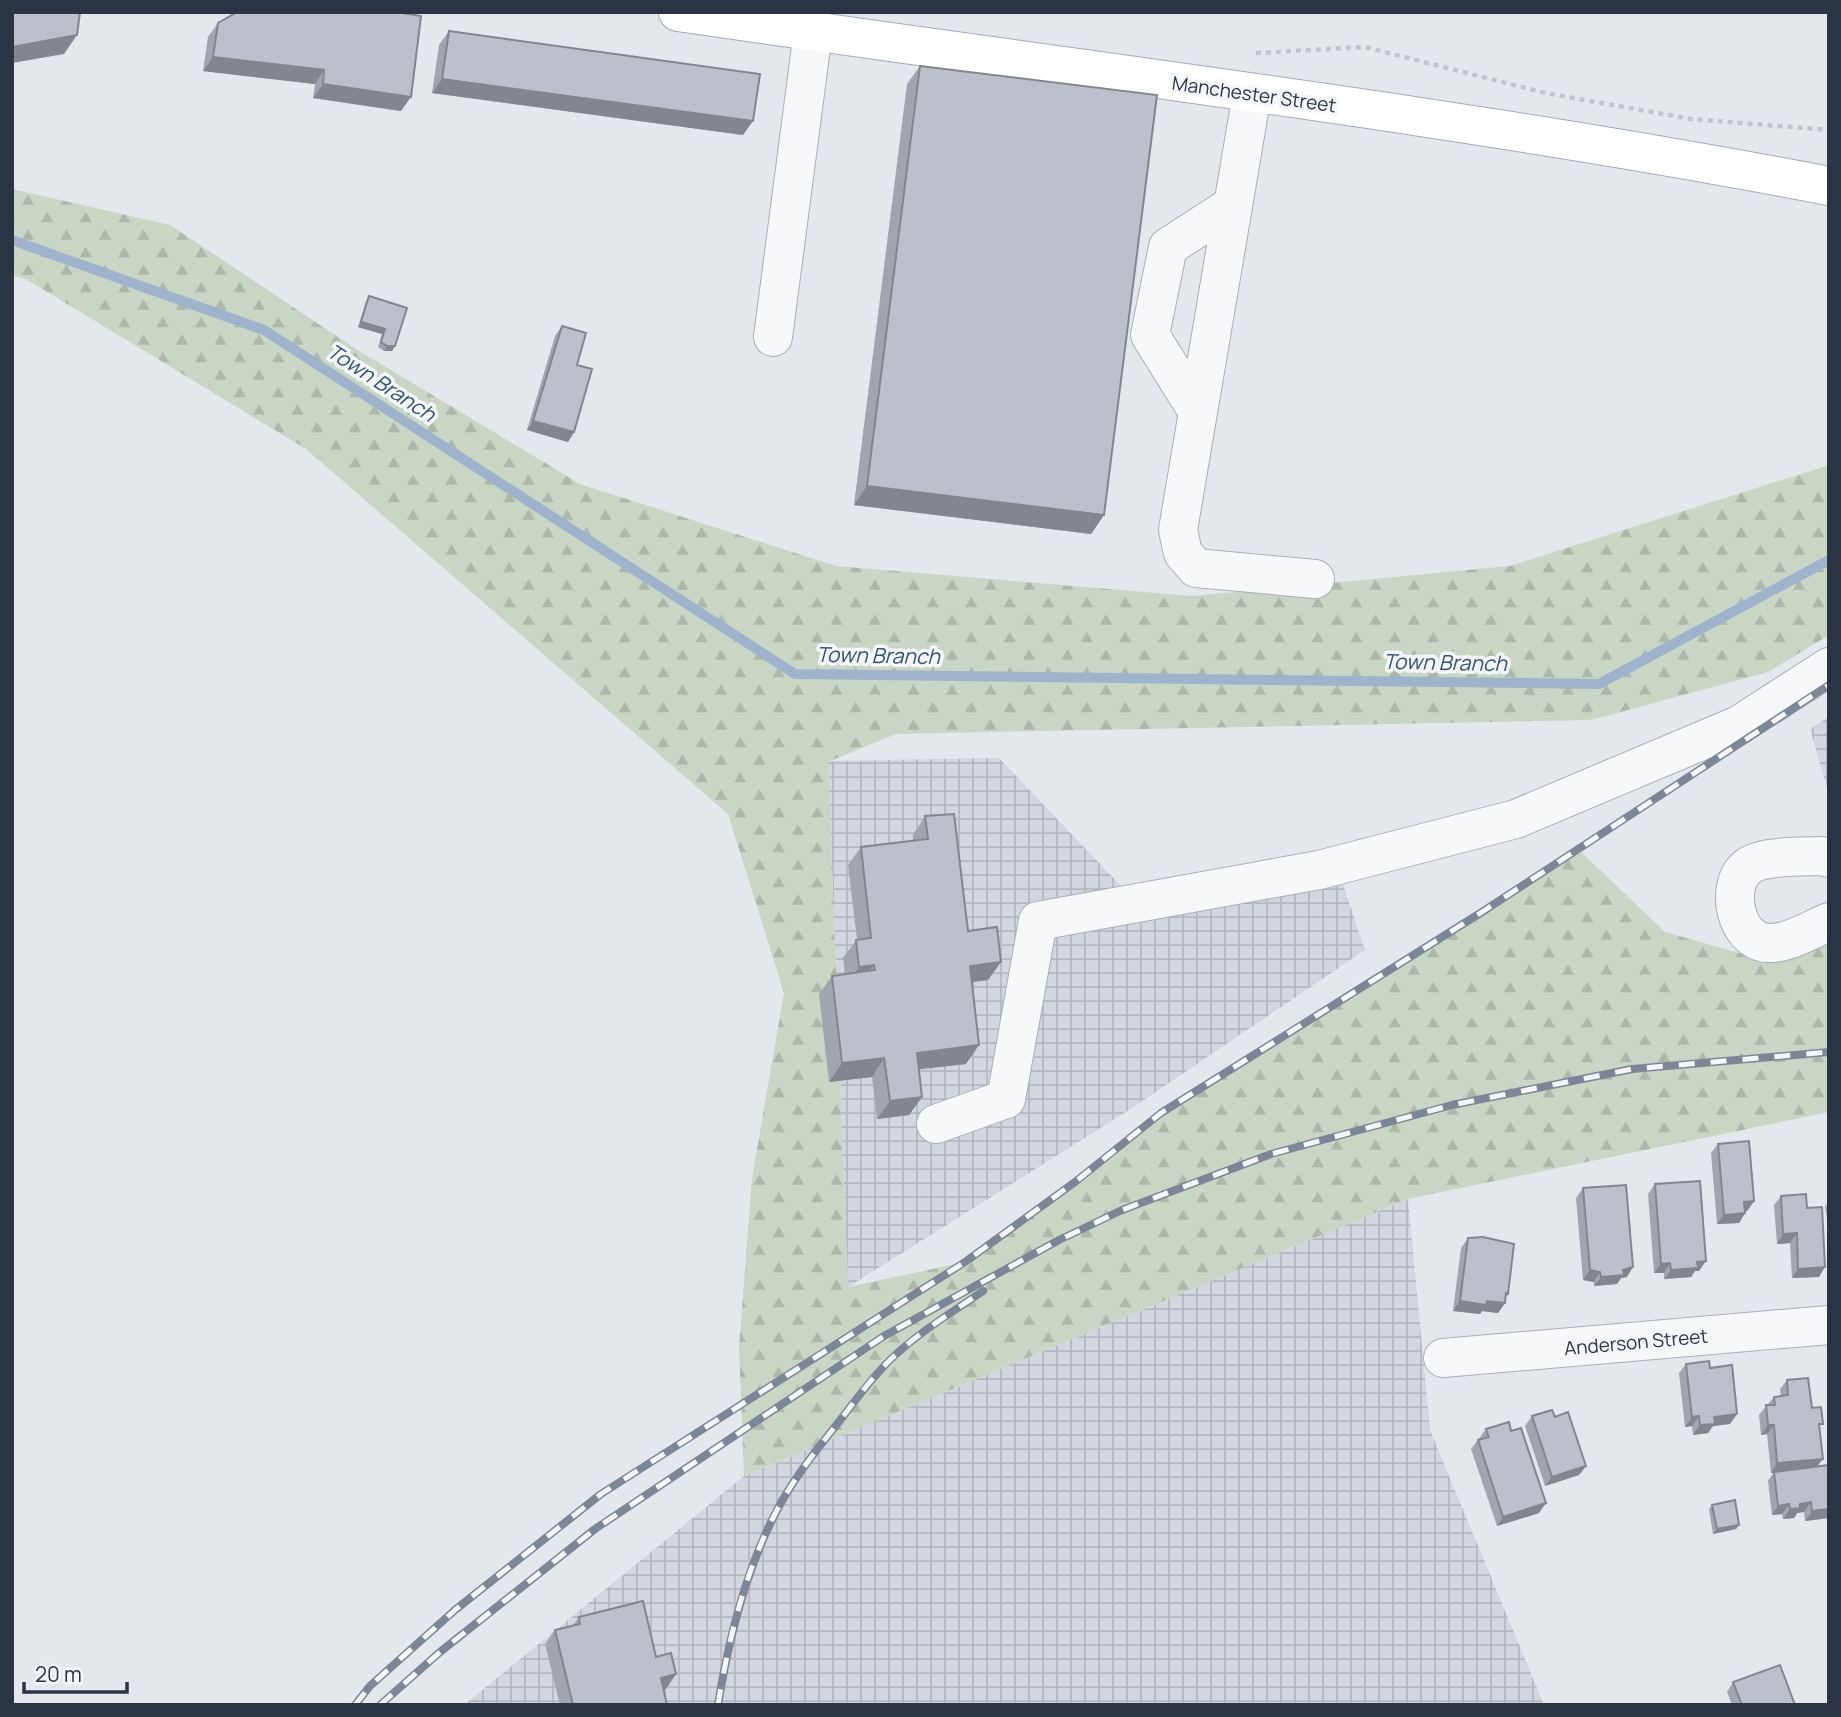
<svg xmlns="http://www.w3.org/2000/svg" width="1841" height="1717" viewBox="0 0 1841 1717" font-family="Manrope,sans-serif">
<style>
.industrial{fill:url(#industrial-grid)}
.forest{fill:url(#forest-firs)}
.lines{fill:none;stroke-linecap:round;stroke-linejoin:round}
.stream{stroke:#9fb4cc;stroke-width:10}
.minor-casing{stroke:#a9aeb7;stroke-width:40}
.major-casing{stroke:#a3abb8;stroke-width:40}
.path{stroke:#c2c5cb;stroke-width:4.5;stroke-dasharray:5 5;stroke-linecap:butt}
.minor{stroke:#f7f8fa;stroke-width:38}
.major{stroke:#fff;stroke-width:38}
.rail-casing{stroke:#7d8696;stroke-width:8}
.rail{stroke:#f4f6f9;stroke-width:5;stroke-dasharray:16;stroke-linecap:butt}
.wall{fill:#a1a5ae}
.shaded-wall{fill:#83868d}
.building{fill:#bbc0ca;stroke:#83868d;stroke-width:2}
.labels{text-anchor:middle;stroke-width:7;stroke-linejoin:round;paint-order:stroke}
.street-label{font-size:19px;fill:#2b3445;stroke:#f4f6f9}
.water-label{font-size:21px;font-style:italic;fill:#34527a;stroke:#f4f6f9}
</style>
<defs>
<pattern id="industrial-grid" width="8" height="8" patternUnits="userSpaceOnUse" patternTransform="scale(1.75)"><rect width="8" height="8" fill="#d2d6de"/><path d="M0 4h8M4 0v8" fill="none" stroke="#b4b8c0"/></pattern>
<pattern id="forest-firs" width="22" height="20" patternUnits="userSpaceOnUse" patternTransform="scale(1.75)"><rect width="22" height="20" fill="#c9d6c5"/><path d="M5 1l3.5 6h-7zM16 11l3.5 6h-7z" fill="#adb8ab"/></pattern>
</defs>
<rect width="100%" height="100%" fill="#e4e7ec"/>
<path class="industrial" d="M1829,717V794L1810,729Z
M999,758L1140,906L1332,852L1365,950L1129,1110L848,1287L828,761Z
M1408,1199L1430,1430L1544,1705H464L744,1476Z"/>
<path class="forest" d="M12,189L170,225L356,349L580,484L836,566L1192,596L1510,566L1829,465V635L1768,672L1591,720L896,734L828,762L848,1287L965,1262L1075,1182L1161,1113L1482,912L1578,849L1665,932L1775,963L1829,941V1112L1408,1199L744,1476L739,1347L752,1178L784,993L728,814L306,449L26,279L12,275Z"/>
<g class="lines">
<path class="stream" d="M12,240L264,330L795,674L1599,684L1829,560"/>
<defs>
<path id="minor" d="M1252,94L1178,530L1183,553L1196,568L1315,579
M773,337L813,32
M1198,412L1150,335L1168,247L1233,205
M1829,858L1822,856C1803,857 1760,855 1746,868C1725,887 1735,940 1767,943C1788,944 1810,930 1829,922
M936,1124L1006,1099L1038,921L1319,870L1516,819L1739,725L1829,667
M1443,1358L1829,1325"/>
<path id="major" d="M678,12C1062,68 1448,113 1829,186"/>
</defs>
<use href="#minor" class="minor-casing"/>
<use href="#major" class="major-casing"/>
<path class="path" d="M1256,53L1365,47L1545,93L1691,119L1829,130"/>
<use href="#minor" class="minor"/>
<use href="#major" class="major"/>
<defs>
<path id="rail" d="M355,1705L370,1686L455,1610L601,1494L965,1262L1075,1182L1161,1113L1482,912L1829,685
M380,1705L440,1652L595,1529L884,1336L1059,1240L1122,1210L1271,1154L1452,1105L1632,1069L1829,1052
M718,1705C729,1636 747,1563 782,1501C798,1473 818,1448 838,1423C854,1402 870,1380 889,1361C916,1334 951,1313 983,1291"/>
</defs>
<use href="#rail" class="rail-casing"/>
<use href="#rail" class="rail"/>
</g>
<path class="wall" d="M237,12L401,111L313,98L315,84L203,71L208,37L218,23Z
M449,31L743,135L432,93L439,45Z
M920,66L1104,515L1091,534L854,505L907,84Z
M369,296L395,346L392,351H384L378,347L382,334L358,327L366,301Z
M562,326L574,432L568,442L527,430L555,336Z
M925,816L968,931L988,980L972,982L966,1064L919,1069L922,1097L909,1115L877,1119L872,1077L829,1082L819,994L832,976L845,974L843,958L857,939L848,865L861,847L913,841V835Z
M1718,1144L1754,1201L1747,1211H1745V1213L1739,1223L1717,1224L1711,1153Z
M1655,1184L1699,1271H1695L1691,1277L1664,1279V1273H1654L1648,1194Z
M1583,1188L1627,1277L1621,1278L1617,1284L1594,1286V1282L1583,1280L1576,1198Z
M1781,1196L1807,1208L1819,1277L1792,1278L1790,1243L1777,1244L1774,1205Z
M1829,1201V1231L1825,1207Z
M1468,1238L1508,1294L1506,1297L1505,1303L1498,1313L1482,1311L1480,1314L1453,1311L1461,1248Z
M1686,1364L1710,1368L1730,1424L1713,1426L1708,1433L1693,1435L1692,1426L1685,1427L1679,1373Z
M1787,1380L1812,1408L1820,1429L1818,1466L1829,1465V1518L1805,1521L1804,1512L1797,1513L1794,1518L1783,1519L1782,1514L1772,1515L1768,1481L1774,1472L1771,1473L1767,1434L1761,1435L1759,1415L1774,1397L1781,1396L1780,1389Z
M1532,1416L1555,1417L1586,1466L1579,1475L1545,1486L1525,1426Z
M1486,1429L1539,1513L1497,1526L1471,1449Z
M1712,1505L1739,1525L1736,1529L1713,1534L1709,1509Z
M579,1617L656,1657L666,1689H664L667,1705H560L545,1644L555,1630L573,1625Z
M1733,1682L1795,1705H1732L1727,1692Z"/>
<path class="shaded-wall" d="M77,35L64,54L12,63V47Z
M213,57L324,70L315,84L203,71Z
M442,79L753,121L743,135L432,93Z
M323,84L411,97L401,111L313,98Z
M361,322L385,329L382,334L358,327Z
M387,346H395L392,351H384Z
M533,421L574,432L568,442L527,430Z
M867,486L1104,515L1091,534L854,505Z
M1001,962L988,980L957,984L970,966Z
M874,965L861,983L846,985L859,967Z
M979,1045L966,1064L904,1071L917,1053Z
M884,1058L872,1077L829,1082L842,1063Z
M922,1097L909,1115L877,1119L890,1101Z
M1754,1201L1747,1211L1737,1212L1744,1202Z
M1745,1213L1739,1223L1717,1224L1724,1215Z
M1797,1233L1790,1243L1777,1244L1783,1234Z
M1706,1261L1699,1271H1695L1691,1277L1664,1279L1671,1270L1697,1262Z
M1670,1263L1664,1273H1654L1661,1264Z
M1633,1267L1627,1277L1621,1278L1617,1284L1594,1286L1601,1277Z
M1825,1267L1819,1277L1792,1278L1798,1269Z
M1590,1270L1600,1272L1594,1282L1583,1280Z
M1506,1293L1508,1294L1501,1303H1505L1498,1313L1482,1311L1480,1314L1453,1311L1460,1301H1487Z
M1737,1414L1730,1424L1713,1426L1708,1433L1693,1435L1700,1425L1714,1417Z
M1699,1416L1692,1426L1685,1427L1692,1417Z
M1768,1425H1774L1767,1434L1761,1435Z
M1823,1459L1816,1468L1771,1473L1777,1463Z
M1586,1466L1579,1475L1545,1486L1552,1477Z
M1811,1502L1804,1512L1797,1513L1794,1518L1783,1519L1790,1509L1800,1504Z
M1546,1503L1539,1513L1497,1526L1503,1517Z
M1789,1504L1782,1514L1772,1515L1778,1506Z
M1829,1509V1518L1805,1521L1812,1511Z
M1739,1525L1736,1529L1713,1534L1717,1529Z
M676,1674L666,1689L651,1692L661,1678Z"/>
<path class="building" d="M12,12H80L77,35L12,47Z
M237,12H396L421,16L411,97L323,84L324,70L213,57L218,23Z
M449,31L760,74L753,121L442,79Z
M920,66L1157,95L1104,515L867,486Z
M369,296L407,308L395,346H387L381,342L385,329L361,322Z
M562,326L586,333L577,365L592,369L574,432L533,421Z
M954,814L968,931L997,927L1001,962L970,966L979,1045L917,1053L922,1097L890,1101L884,1058L842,1063L832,976L875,970L874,965L859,967L856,940L871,938L861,847L928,839L925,816Z
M1749,1141L1754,1201L1744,1202L1745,1213L1724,1215L1718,1144Z
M1700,1181L1706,1261L1697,1262L1698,1268L1671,1270L1670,1263L1661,1264L1655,1184Z
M1626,1185L1633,1267L1623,1270L1624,1275L1601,1277L1600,1272L1590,1270L1583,1188Z
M1806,1194L1807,1208L1822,1207L1825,1267L1798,1269L1797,1233L1783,1234L1781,1196Z
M1483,1237L1514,1244L1508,1294L1506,1293L1505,1303L1487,1301L1486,1305L1460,1301L1468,1238Z
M1709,1361L1710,1368L1732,1365L1737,1414L1714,1417L1715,1424L1700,1425L1699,1416L1692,1417L1686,1364Z
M1808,1378L1812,1408L1821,1407L1823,1424H1819L1823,1459L1777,1463L1774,1425H1768L1766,1405H1775L1774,1397L1788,1395L1787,1380Z
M1552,1410L1555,1417L1568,1412L1586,1466L1552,1477L1532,1416Z
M1509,1422L1511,1431L1521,1428L1546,1503L1503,1517L1478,1440L1489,1437L1486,1429Z
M1829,1465V1509L1812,1511L1811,1502L1800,1504V1508L1790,1509L1789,1504L1778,1506L1774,1472Z
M1735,1500L1739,1525L1717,1529L1712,1505Z
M643,1601L656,1657L671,1653L676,1674L661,1678L667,1705H573L555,1630L580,1624L579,1617Z
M1780,1665L1795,1705H1742L1733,1682Z"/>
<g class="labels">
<g class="street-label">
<text transform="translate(1254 94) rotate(8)" y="7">Manchester Street</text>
<text transform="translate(1636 1342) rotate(-5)" y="7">Anderson Street</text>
</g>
<g class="water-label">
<text transform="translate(381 383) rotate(33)" y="7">Town Branch</text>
<text transform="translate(878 656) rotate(1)" y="7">Town Branch</text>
<text transform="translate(1445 663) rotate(1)" y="7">Town Branch</text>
</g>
</g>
<rect width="1841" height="1717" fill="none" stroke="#2b3445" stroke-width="28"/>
<path d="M24 1682v10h103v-10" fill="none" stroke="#2b3445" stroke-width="3.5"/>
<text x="35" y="1682" font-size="21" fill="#2b3445" stroke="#f4f6f9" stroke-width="5" paint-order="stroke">20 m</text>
</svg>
